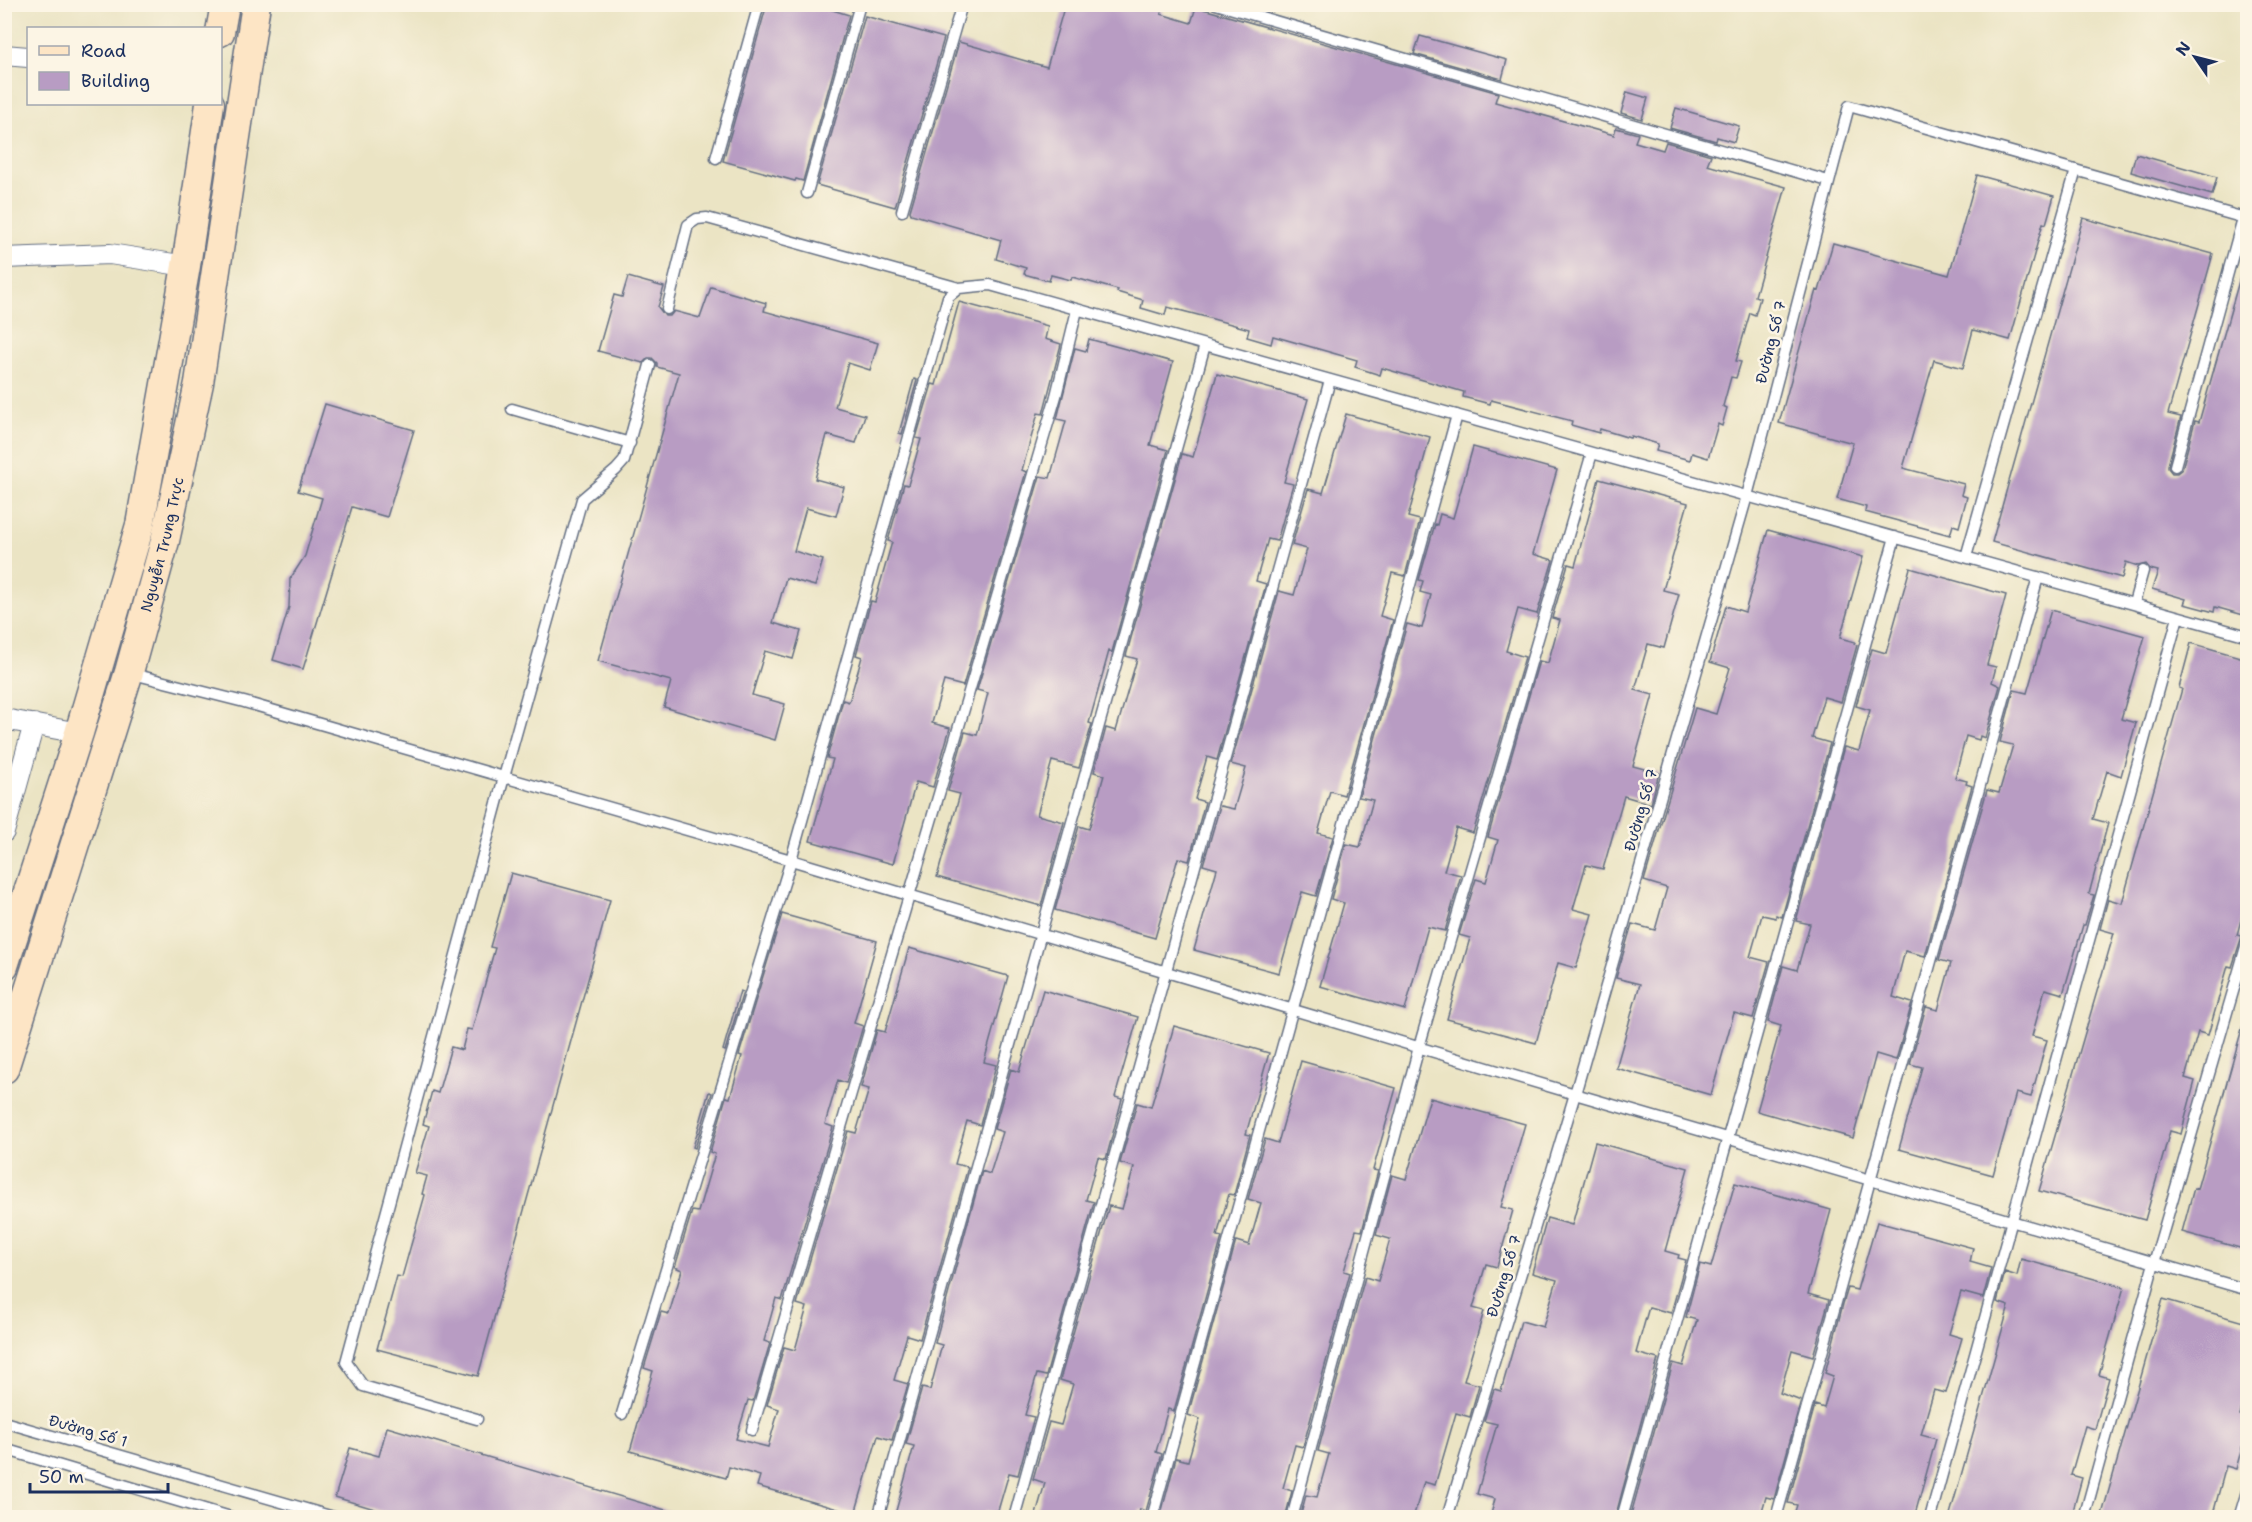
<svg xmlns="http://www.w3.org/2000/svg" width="2252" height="1522" viewBox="0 0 2252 1522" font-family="'Shantell Sans',sans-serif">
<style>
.building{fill:#b89cc3}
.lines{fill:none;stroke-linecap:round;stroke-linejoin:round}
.lane-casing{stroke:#646e82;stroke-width:13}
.street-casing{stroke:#646e82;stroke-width:22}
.secondary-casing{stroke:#646e82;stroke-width:31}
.lane{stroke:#fff;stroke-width:10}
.street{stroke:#fff;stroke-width:20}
.secondary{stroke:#fde5c5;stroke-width:28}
.labels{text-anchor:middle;stroke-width:5;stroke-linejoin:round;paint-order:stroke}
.street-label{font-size:15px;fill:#1b2f5e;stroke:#fcf5e5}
</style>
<rect width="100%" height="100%" fill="#fcf5e5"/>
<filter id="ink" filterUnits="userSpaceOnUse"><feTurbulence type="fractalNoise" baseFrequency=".0167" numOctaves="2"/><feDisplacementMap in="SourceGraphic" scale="12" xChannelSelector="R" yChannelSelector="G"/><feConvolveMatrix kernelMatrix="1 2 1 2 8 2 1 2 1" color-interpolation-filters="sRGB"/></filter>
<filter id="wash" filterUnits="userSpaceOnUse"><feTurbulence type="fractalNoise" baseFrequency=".008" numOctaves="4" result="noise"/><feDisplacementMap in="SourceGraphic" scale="24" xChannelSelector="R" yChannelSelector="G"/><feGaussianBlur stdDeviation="1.35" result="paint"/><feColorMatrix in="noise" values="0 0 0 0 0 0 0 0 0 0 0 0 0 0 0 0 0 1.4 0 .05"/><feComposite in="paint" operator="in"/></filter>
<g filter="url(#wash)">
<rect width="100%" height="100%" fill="#ebe4c4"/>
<g id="blocks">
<path class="building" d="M767,4H813L849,15L803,181L796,179L795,181L723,161Z
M1065,4H1138L1162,11L1161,14L1191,23L1196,7L1498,93L1495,102L1614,135L1616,128L1638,134L1635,142L1663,150L1666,142L1711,155L1707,165L1786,187L1755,296L1760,298L1755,315L1750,313L1736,361L1741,362L1736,378L1731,377L1723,406L1727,408L1722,426L1718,424L1708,458L1692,453L1690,460L1656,451L1658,444L1631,436L1630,438L1600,429L1599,433L1571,425L1572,421L1491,400L1490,404L1463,397L1464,392L1382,368L1380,375L1355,367L1357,360L1273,336L1271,344L1247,337L1249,329L1202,316L1167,307L1165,315L1141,308L1143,300L1117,292L1118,290L1072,277L1071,280L1051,275L1049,281L1024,274L1026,268L996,259L1001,240L911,214L910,211L959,42L1047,67Z
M865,16L944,38L895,207L817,185Z
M1420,36L1507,60L1502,79L1414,54Z
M1627,92L1648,98L1642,119L1621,113Z
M1676,108L1739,126L1734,142L1717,137L1716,141L1670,128Z
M2136,154L2217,177L2212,195L2131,172Z
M1977,175L2054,196L2046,224L2043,223L2010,340L1973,330L1963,368L1934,360L1903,468L1964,484L1961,495L1967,497L1959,527L1953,525L1950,535L1865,512L1866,507L1837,499L1853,443L1779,423L1816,290L1819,291L1833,243L1949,275Z
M2083,218L2213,254L2168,414L2181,417L2168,465V468L2172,473H2177L2182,469L2195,421L2199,422L2243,267L2247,268V616L2215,607L2214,612L2184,604L2186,599L2152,589L2158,571L2150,569L2146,564L2138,566L2126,562L2122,578L1992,542Z
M628,277L664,287L658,307L665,316H670L674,311L700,318L711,287L766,303L764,311L878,343L870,370L848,363L835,407L865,415L856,443L827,435L815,479L844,487L836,516L806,508L794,551L823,560L815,586L786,578L773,623L801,631L793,659L765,651L752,695L785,704L775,740L664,707L671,681L598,661L679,373L657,367V363L652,358H648L643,363L598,351L614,295L622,297Z
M959,302L1048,326L1045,339L1061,344L1043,414L1038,413L1022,470L1026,472L963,686L944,681L932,723L950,728L933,787L916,782L893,864L810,841L833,759L827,758L843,700L849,702L862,657L856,655L871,601L875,602L892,542L888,541L904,484L908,485L921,439L916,438L932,384L936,385Z
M1089,339L1173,362L1150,445L1168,450L1112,652L1109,651L1089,723L1092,724L1079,768L1052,761L1037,815L1064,822L1041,906L937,877L960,794L948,791L965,732L977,735L988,693L977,690L1040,476L1050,478L1066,421L1057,419L1075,348L1086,351Z
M1217,374L1308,399L1284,482L1293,484L1277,541L1268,539L1256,581L1266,584L1217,760L1207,757L1195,799L1205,802L1189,861L1178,858L1155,938L1055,910L1079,826L1089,829L1104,775L1094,772L1106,728L1116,731L1137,659L1126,656L1182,454L1193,457Z
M914,379L917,380L902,434L899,433Z
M325,404L414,430L387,517L352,507L303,669L273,660L289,607L290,579L305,556L322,498L298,491Z
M1346,414L1430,437L1408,517L1420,520L1405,576L1392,573L1380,616L1393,620L1344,795L1330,791L1318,833L1333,837L1316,896L1302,892L1279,973L1194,950L1217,869L1203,865L1220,806L1234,809L1246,768L1231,764L1279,591L1294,595L1307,549L1292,545L1308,489L1323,493Z
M1473,447L1557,470L1533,554L1553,560L1537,614L1518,609L1506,651L1525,657L1473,833L1456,828L1444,871L1461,875L1445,931L1428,927L1405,1010L1320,986L1344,903L1331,899L1346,844L1360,847L1373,800L1359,797L1407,624L1422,628L1431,595L1420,592L1423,581L1419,580L1435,524L1437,525L1440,514L1453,518Z
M1599,479L1688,503L1663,590L1679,594L1664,648L1648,644L1635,690L1653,695L1633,766L1659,773L1651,804L1624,796L1603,869L1586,865L1573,909L1592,914L1576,968L1558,963L1536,1043L1447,1019L1470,938L1459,935L1476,879L1486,882L1498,840L1488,837L1539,661L1548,663L1560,620L1552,618L1568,564L1575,566Z
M1768,530L1863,557L1840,638L1855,642L1854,644L1857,645L1841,702L1824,697L1812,738L1830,743L1782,917L1776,915V918L1762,915L1750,957L1769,962L1753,1018L1734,1013L1711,1095L1616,1068L1640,984L1616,978L1632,924L1655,930L1667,888L1644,881L1695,708L1716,714L1730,668L1710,662L1726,606L1745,612Z
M1910,568L2006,595L1987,665L1996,667L1992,682L2000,686L1985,738L1980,736L1979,740L1966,736L1955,778L1967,781L1966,784L1972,786L1925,956L1905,951L1893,997L1912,1003L1896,1060L1876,1054L1853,1138L1757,1111L1781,1026L1768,1022L1783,966L1797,970L1810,924L1796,921L1844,747L1859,751L1870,710L1856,706L1872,649L1886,653Z
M2051,610L2145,636L2121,719L2136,723L2121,776L2107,771L2093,819L2108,823L2089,894L2094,895L2085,925H2083L2063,994L2045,989L2032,1036L2047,1040L2031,1097L2016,1093L1993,1175L1899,1149L1922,1067L1910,1064L1926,1007L1938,1010L1951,963L1939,960L1987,790L1999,793L2013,745L2000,742L2014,690L2027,693Z
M2191,643L2247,659V897L2237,935L2242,936L2232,967L2228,966L2208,1035L2198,1032L2185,1078L2195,1081L2181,1134L2170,1131L2145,1220L2039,1191L2114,933L2100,929L2108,899L2122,903L2182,689L2179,688Z
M511,873L610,900L478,1376L377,1349L397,1276L402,1277L425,1195L422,1194L427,1176L415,1173L429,1126L423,1124L432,1091L438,1093L451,1047L462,1050L467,1029L472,1030L495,948L490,947Z
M782,914L877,941L854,1023L863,1026L846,1083L838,1080L825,1124L833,1127L782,1300L776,1298L764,1341L770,1343L753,1401L748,1400L736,1439L768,1447L779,1409L767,1405L784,1347L795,1350L807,1307L797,1304L848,1131L856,1133L869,1089L861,1087L877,1030L885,1032L909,948L1008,976L984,1062L996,1065L980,1125L967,1121L955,1164L968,1167L920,1339L907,1335L894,1380L908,1384L892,1440L878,1436L855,1514L757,1486L760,1476L729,1467L726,1478L630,1451L653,1371L644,1368L661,1312L669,1314L682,1270L675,1267L692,1211L698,1212L715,1154L710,1152L726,1097L730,1098L742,1056L739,1055Z
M1043,990L1138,1017L1115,1097L1122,1099L1106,1159L1098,1157L1086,1200L1094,1202L1046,1376L1037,1374L1025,1415L1034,1417L1018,1475L1009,1473L997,1514L985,1511L983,1518H894L914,1446L906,1444L922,1388L930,1390L942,1345L935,1343L982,1171L990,1174L1003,1132L994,1129L1011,1069L1019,1072Z
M740,991L743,992L725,1051L723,1050Z
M2243,1025H2247V1250L2182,1232L2194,1188L2197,1189Z
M1174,1026L1269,1053L1246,1134L1250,1135L1234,1195L1229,1194L1217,1236L1222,1237L1174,1411L1168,1409L1156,1452L1162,1454L1146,1511L1140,1509L1138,1518H1035L1045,1483L1033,1479L1049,1422L1061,1425L1073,1384L1060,1380L1109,1206L1122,1209L1134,1167L1120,1163L1137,1103L1151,1107Z
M1301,1061L1396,1088L1373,1170L1378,1171L1362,1231L1356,1230L1344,1271L1350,1273L1303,1447L1295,1445L1283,1488L1292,1491L1285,1518H1172L1161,1514L1176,1458L1188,1461L1200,1419L1188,1415L1236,1241L1249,1245L1261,1203L1248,1199L1265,1139L1278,1143Z
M709,1092L712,1093L695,1148L693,1147Z
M1430,1098L1525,1124L1501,1207L1513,1210L1497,1267L1486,1264L1473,1308L1484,1311L1464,1381L1479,1385L1470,1417L1456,1413L1435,1485L1424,1482L1413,1518H1300L1306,1495L1317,1497L1329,1454L1318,1451L1365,1277L1378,1281L1390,1239L1376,1235L1392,1175L1406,1179Z
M1595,1142L1688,1168L1665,1251L1679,1255L1678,1258L1686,1260L1671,1313L1649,1307L1636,1353L1658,1359L1615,1518H1490L1495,1499L1477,1494L1497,1424L1484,1421L1494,1389L1501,1391L1521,1321L1543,1327L1557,1280L1532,1273L1547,1218L1572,1225Z
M1735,1183L1831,1210L1808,1294L1829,1300L1813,1356L1792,1350L1780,1393L1801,1401L1774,1499L1766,1497L1760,1518H1630L1673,1363L1683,1366L1697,1320L1686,1317L1700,1264L1711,1267Z
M1877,1222L1973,1248L1970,1262L1991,1268L1983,1298L1961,1292L1949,1334L1962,1338L1946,1393L1934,1390L1921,1435L1936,1439L1914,1518H1793L1797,1505L1788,1503L1815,1405L1824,1408L1833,1376L1825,1373L1843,1304L1848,1288L1857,1290Z
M2021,1259L2124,1287L2099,1375L2109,1378L2095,1429L2085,1426L2071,1475L2082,1478L2071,1518H1949L2009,1306L1997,1302L2005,1272L2017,1276Z
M2163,1299L2247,1323V1389L2240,1415L2247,1417V1429L2236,1469L2226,1466L2212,1518H2101Z
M387,1427L679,1514V1518H404L335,1497L350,1448L379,1456Z"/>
</g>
</g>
<g filter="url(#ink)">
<use href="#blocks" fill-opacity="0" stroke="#646e82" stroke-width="1.5"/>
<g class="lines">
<defs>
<path id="lane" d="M1216,4L1828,181
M716,158L759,4
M807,193L860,4
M902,211L962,4
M667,309L688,225L697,219L707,218L959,288
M512,409L630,443
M2175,466L2243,218
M1966,557L2076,170
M2134,603L2143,571
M129,673L244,702L791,860L1575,1094L2248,1290
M622,1414L791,860L948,297L959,288L990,285L2248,636
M477,1419L363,1386L346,1362L504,777L582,499L616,470L624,461L650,365
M4,1422L337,1518
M752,1430L1056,396L1077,310
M4,1449L234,1518
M878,1518L1205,345
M1014,1518L1330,380
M1152,1518L1457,415
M1292,1518L1419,1047L1592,453
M1447,1518L1575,1094L1747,496L1849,106L2248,219
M1622,1518L1895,537
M1776,1518L2038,577
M1930,1518L2178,617
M2084,1518L2154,1263L2248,940
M2239,1518L2248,1488"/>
<path id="street" d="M4,55L28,57
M4,258L110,254L186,266
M4,719L79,733
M4,832L34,724"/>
<g id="secondary">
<path d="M220,32L225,4"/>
<path d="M4,966L79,733L140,525L186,266L210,104"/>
<path id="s1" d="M4,1069L129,672L165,541L199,383L256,4"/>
</g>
</defs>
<use href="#lane" class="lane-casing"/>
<use href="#street" class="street-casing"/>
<use href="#secondary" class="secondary-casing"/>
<use href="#lane" class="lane"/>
<use href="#street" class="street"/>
<use href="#secondary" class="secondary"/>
</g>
</g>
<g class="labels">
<g class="street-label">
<text transform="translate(1771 342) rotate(-76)" y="5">Đường Số 7</text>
<text dy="5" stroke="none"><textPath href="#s1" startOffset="548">Nguyễn Trung Trực</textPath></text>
<text transform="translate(1641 810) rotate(-74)" y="5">Đường Số 7</text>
<text transform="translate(1504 1276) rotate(-73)" y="5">Đường Số 7</text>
<text transform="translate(88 1431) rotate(16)" y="5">Đường Số 1</text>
</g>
</g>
<rect width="2252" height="1522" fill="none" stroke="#fcf5e5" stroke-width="24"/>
<rect x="27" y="27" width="195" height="78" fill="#fcf5e5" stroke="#a2a6af" stroke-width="1.5"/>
<rect x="39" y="46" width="30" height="9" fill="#fde5c5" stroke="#a2a6af" stroke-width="1.5"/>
<text x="81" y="57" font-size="18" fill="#1b2f5e">Road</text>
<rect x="39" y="72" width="30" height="18" fill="#b89cc3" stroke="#a2a6af" stroke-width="1.5"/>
<text x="81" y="87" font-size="18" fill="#1b2f5e">Building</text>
<g transform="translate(2195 57) rotate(305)" stroke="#fcf5e5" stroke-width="4.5" paint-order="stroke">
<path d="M0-4.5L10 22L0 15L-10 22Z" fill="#1b2f5e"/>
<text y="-9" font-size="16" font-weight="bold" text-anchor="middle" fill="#1b2f5e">N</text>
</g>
<path d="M30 1483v9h138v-9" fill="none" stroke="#1b2f5e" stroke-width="3"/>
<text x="39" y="1483" font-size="18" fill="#1b2f5e" stroke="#fcf5e5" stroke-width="4.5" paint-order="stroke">50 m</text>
</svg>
